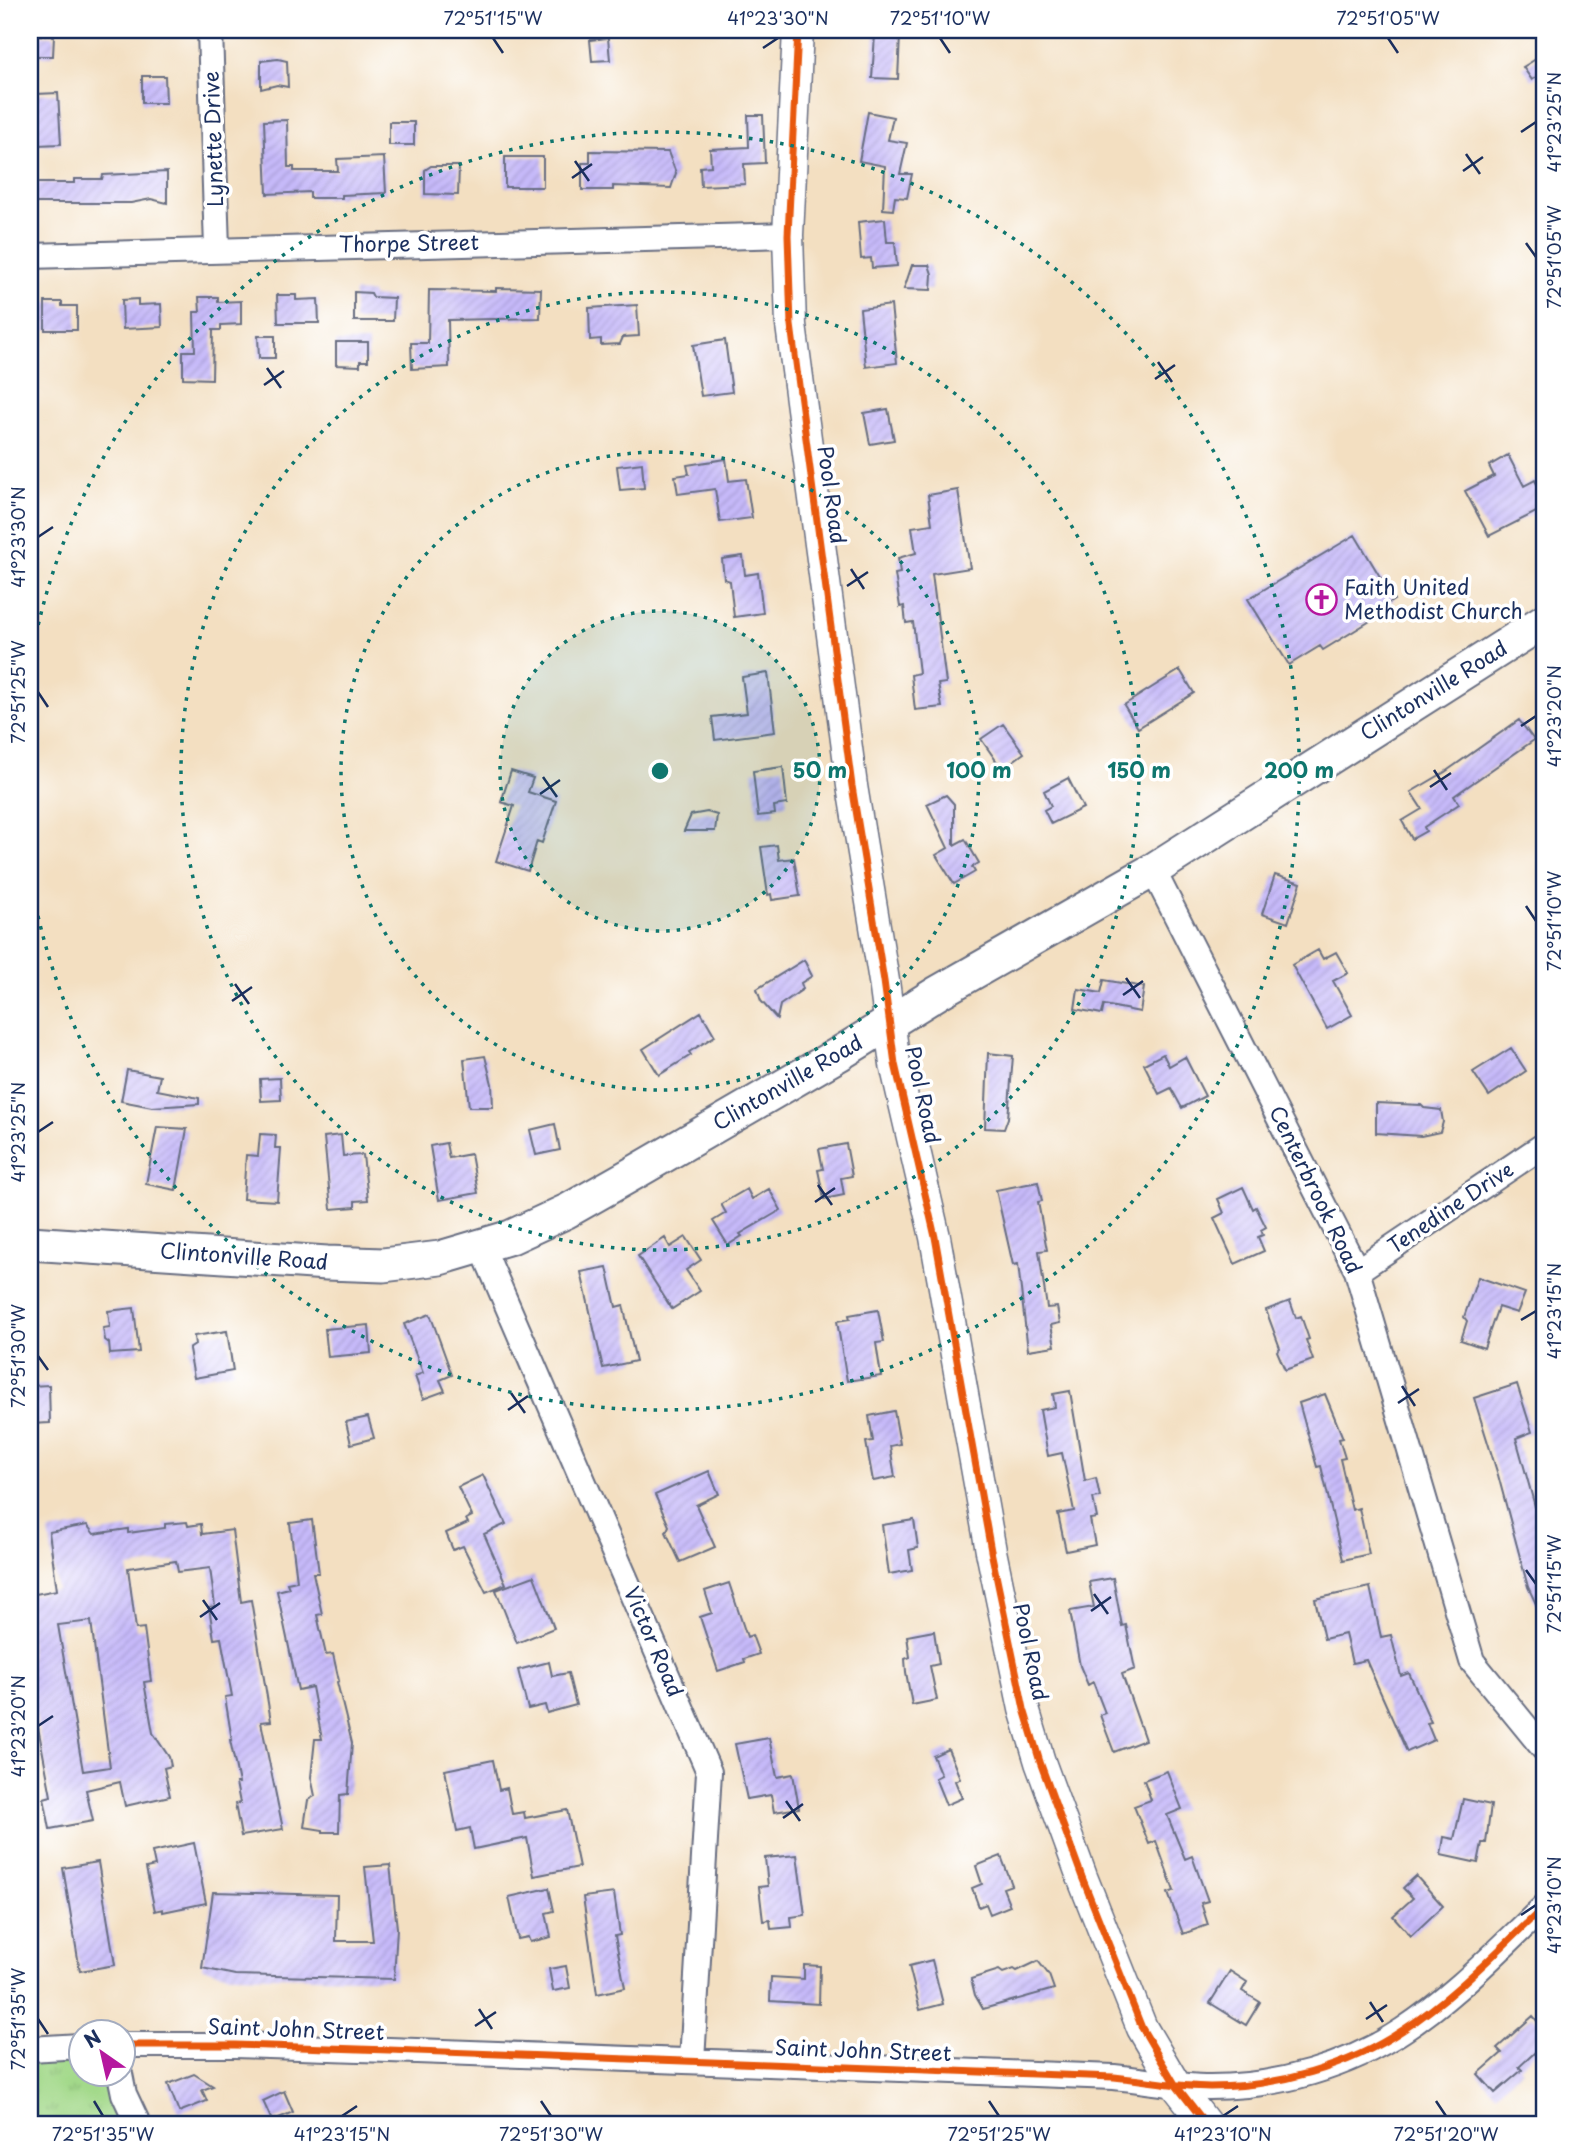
<svg xmlns="http://www.w3.org/2000/svg" width="1574" height="2154" viewBox="0 0 1574 2154" font-family="'Playpen Sans',sans-serif">
<style>
.park{fill:url(#park-tufts);stroke:#5f8474;stroke-width:2}
.building{fill:url(#building-hatch);fill-rule:evenodd}
.lines{fill:none;stroke-linecap:round;stroke-linejoin:round}
.minor-casing{stroke:#676d81;stroke-width:28}
.tertiary-casing{stroke:#676d81;stroke-width:33}
.secondary-casing{stroke:#676d81;stroke-width:37}
.minor{stroke:#fff;stroke-width:24}
.tertiary{stroke:#fff;stroke-width:30}
.secondary{stroke:#fff;stroke-width:33}
.cycleway-casing{stroke:#fff;stroke-width:11}
.cycleway{stroke:#e8590c;stroke-width:7}
.ticks{fill:none;stroke:#1b2f5e;stroke-width:2.5}
.ring{fill:none;stroke:#0f766e;stroke-width:3.5;stroke-dasharray:3.5 7}
.labels{text-anchor:middle;stroke-width:7;stroke-linejoin:round;paint-order:stroke}
.street-label{font-size:21px;fill:#1b2f5e;stroke:#fff}
.poi-label{font-size:21px;fill:#1b2f5e;stroke:#fff;text-anchor:start}
.centre{fill:#0f766e;stroke:#fff;stroke-width:3.5}
.ring-label{font-size:21px;text-anchor:middle;font-weight:bold;fill:#0f766e;stroke:#fff;stroke-width:7;stroke-linejoin:round;paint-order:stroke}
.neatline{fill:none;stroke:#1b2f5e;stroke-width:2.5}
.ticks-label{font-size:18px;text-anchor:middle;fill:#1b2f5e}
</style>
<defs>
<pattern id="park-tufts" width="24" height="20" patternUnits="userSpaceOnUse" patternTransform="scale(1.75)"><rect width="24" height="20" fill="#a3d98a"/><path d="M3 7l-1-3M5 7V3M7 7l1-3M15 17l-1-3M17 17v-4M19 17l1-3" fill="none" stroke="#8cbb7a"/></pattern>
<pattern id="building-hatch" width="6" height="6" patternUnits="userSpaceOnUse" patternTransform="scale(1.75)"><rect width="6" height="6" fill="#c6b9f9"/><path d="M-1 1l2-2M0 6l6-6M5 7l2-2" fill="none" stroke="#aa9fd8"/></pattern>
</defs>
<rect width="100%" height="100%" fill="#fff"/>
<filter id="ink" filterUnits="userSpaceOnUse"><feTurbulence type="fractalNoise" baseFrequency=".0143" numOctaves="2"/><feDisplacementMap in="SourceGraphic" scale="14" xChannelSelector="R" yChannelSelector="G"/><feConvolveMatrix kernelMatrix="1 2 1 2 8 2 1 2 1" color-interpolation-filters="sRGB"/></filter>
<filter id="wash" filterUnits="userSpaceOnUse"><feTurbulence type="fractalNoise" baseFrequency=".00686" numOctaves="4" result="noise"/><feDisplacementMap in="SourceGraphic" scale="28" xChannelSelector="R" yChannelSelector="G"/><feGaussianBlur stdDeviation="1.57" result="paint"/><feColorMatrix in="noise" values="0 0 0 0 0 0 0 0 0 0 0 0 0 0 0 0 0 1.4 0 .05"/><feComposite in="paint" operator="in"/></filter>
<g filter="url(#wash)">
<rect width="100%" height="100%" fill="#f3dfc1"/>
<path class="park" d="M80,2062V2074H95L100,2079L122,2124H30V2063Z"/>
<g id="blocks">
<path class="building" d="M36,35L54,36L53,56H36Z
M875,35H900L898,79L872,78Z
M608,38L610,60L592,61L590,40Z
M1544,54V72L1532,80L1523,67Z
M278,59L287,61L288,87L277,85L261,89V61Z
M142,76H165L166,103H142Z
M58,93L61,144L37,145L36,94Z
M868,112L893,117L888,140L907,143L900,174H912L907,198L895,197L893,210L883,209L885,166L859,161Z
M748,115H763L765,163L744,164L745,184L701,186L700,167L711,166L710,149L749,147Z
M287,120L288,167H294V171H338L337,159L384,157L386,193L342,195V198H310V192L267,194L264,121Z
M389,122H414V145H389Z
M590,151L668,152L676,173L671,188L613,186V190H582V163H590Z
M505,157H543V187H505Z
M431,166H459L458,195L425,194V170Z
M167,172V203L151,199L131,203H30V183H74V179H102L103,175Z
M885,219L887,242H895L897,266L872,268L871,258L861,259L858,222Z
M912,265H929L932,274L931,290L904,289Z
M496,288L541,289L540,318L448,320L449,367L412,369L411,343H428L429,290L496,291Z
M354,292L371,293L373,297L394,298L393,321H354Z
M277,295H296V300L318,299L319,323H278Z
M199,297H218V302L241,301V324L221,325V330H213L212,379L183,378V351H195L194,312H200Z
M138,299V305L161,304L162,327L123,329L122,300Z
M45,302H62V306H77V330H45Z
M637,305L639,336L623,337L620,344L601,345V339L590,340L589,308Z
M891,305L897,363L866,367L860,309Z
M258,336H275V358H259Z
M725,340L732,392L701,396L693,345Z
M336,342H368V361H360V366L336,365Z
M888,409L894,440L870,444L864,413Z
M1508,455L1524,486L1535,480L1544,498V508L1489,536L1465,491L1494,476L1489,466Z
M726,459L729,481L746,479L752,518L720,522L715,489L678,494L675,476L689,474L687,465Z
M642,463L644,488L620,490L617,466Z
M958,490L970,568L932,574L946,683L938,684L942,707L915,710L911,675L919,673L913,622L906,623L904,606L900,607L895,574L900,573L898,558L916,553L912,527L932,524L928,495Z
M1355,535L1394,600L1372,614L1375,618L1323,650L1320,646L1289,665L1248,599Z
M743,556L745,575L758,573L763,613L734,617L730,581L724,579L722,559Z
M1180,670L1194,693L1138,728L1124,705Z
M768,673L775,732L715,740L712,717L747,713L742,677Z
M1519,720L1534,740L1454,796L1459,804L1424,827L1426,831L1412,839L1402,821L1422,809L1411,792L1445,772Z
M1003,724L1024,753L1002,769L981,739Z
M783,767L787,804L774,806L775,814L758,816L753,771Z
M511,771L533,778L528,792L556,801L542,843L537,841L528,871L496,861L514,806L501,802Z
M1068,778L1083,808L1051,824L1044,810L1051,806L1044,791Z
M946,795L954,804V845L965,839L979,863L972,867L975,872L954,884L936,855L948,848L927,804Z
M707,812L717,815L715,831H684L691,815Z
M777,845L779,860L794,858L800,896L772,900L771,894L768,895L761,847Z
M1275,875L1301,883L1288,923L1262,914Z
M1318,950L1323,959L1336,952L1348,973L1333,981L1352,1015L1327,1029L1292,965Z
M804,960L812,976L801,983L803,989L780,1005L777,1019L761,1001L757,989Z
M1104,980L1144,987L1140,1012L1104,1005L1102,1014L1075,1009L1078,989L1101,993Z
M701,1012L715,1036L689,1052L691,1055L659,1075L643,1049Z
M1511,1048L1526,1071L1489,1096L1473,1072Z
M988,1053L1013,1056L1008,1118L1004,1129L985,1128Z
M1163,1054L1169,1066L1185,1057L1205,1096L1182,1108L1171,1088L1159,1094L1144,1064Z
M485,1056L492,1084L493,1107H469L464,1059Z
M127,1070L160,1076L157,1090L199,1098V1104L152,1107L121,1101Z
M280,1078L281,1100L261,1101L260,1079Z
M1376,1103L1421,1105L1424,1108L1441,1110L1443,1122L1440,1132L1421,1136L1376,1133Z
M555,1124L560,1150L536,1155L530,1130Z
M157,1127L187,1129L176,1190L146,1184Z
M260,1134L276,1135L275,1148H281L277,1201L243,1199L246,1155L258,1156Z
M341,1135L343,1156L363,1155L368,1200L355,1201V1207L331,1209L324,1137Z
M446,1143L449,1158L471,1154L478,1193L439,1200L430,1146Z
M846,1144L852,1176L841,1178L844,1195L824,1199L818,1170L823,1169L819,1149Z
M1038,1182L1042,1201L1038,1202L1047,1250L1039,1251L1047,1308L1057,1307L1060,1323L1051,1325L1055,1346L1028,1350L1018,1264L1013,1265L996,1190Z
M1243,1187L1253,1209L1256,1207L1266,1227L1261,1230L1263,1235L1258,1237L1264,1251L1235,1264L1214,1218L1224,1213L1218,1199Z
M747,1189L752,1199L769,1189L781,1210L740,1234L742,1236L728,1245L713,1221L726,1213L721,1204Z
M686,1237L701,1260L686,1270L700,1291L672,1309L638,1256L665,1238L670,1247Z
M607,1267L616,1307L623,1305L636,1361L603,1368L581,1272Z
M1478,1277L1525,1293L1517,1313L1498,1307L1484,1348L1461,1340L1467,1321L1464,1317Z
M1290,1301L1296,1318L1301,1316L1309,1339L1306,1340L1313,1360L1285,1370L1277,1351L1280,1348L1266,1310Z
M134,1308L139,1352L110,1354L109,1343L105,1340L103,1328L110,1327L108,1311Z
M878,1310L884,1342L876,1343L881,1376L847,1381L837,1321L850,1319L849,1315Z
M430,1314L452,1375L440,1380L445,1391L423,1399L415,1376L423,1373L404,1324Z
M369,1325L371,1353L328,1357L325,1329Z
M227,1331L233,1371L194,1378L189,1349L195,1345L194,1336Z
M1517,1384L1532,1432L1516,1438L1544,1539V1621L1528,1587L1498,1475L1474,1398Z
M49,1385L50,1423L30,1424V1386Z
M1070,1391L1085,1481L1096,1478L1100,1497L1093,1498L1097,1518L1090,1519L1095,1545L1066,1551L1058,1514L1074,1511L1062,1453L1048,1456L1040,1410L1055,1407L1053,1394Z
M1325,1394L1343,1438L1339,1439L1345,1458L1340,1459L1352,1510L1359,1508L1369,1554L1343,1560L1321,1466L1317,1467L1299,1403Z
M894,1411L900,1444L890,1446L895,1477L873,1481L866,1442L873,1441L869,1416Z
M368,1417L374,1438L351,1444L346,1422Z
M709,1471L719,1494L696,1505L715,1547L680,1562L666,1532L669,1526L655,1495Z
M483,1475L506,1524L484,1534L506,1584L486,1592L463,1546L453,1550L446,1533L468,1523L466,1519L472,1516L458,1487Z
M312,1520L319,1573H313L322,1614L317,1615L326,1655L333,1654L339,1681L337,1682L352,1743L348,1794L340,1795L339,1832H323V1830L304,1827L308,1800L315,1796L311,1777L315,1739H322L312,1687L298,1690L277,1591L289,1588L287,1583L297,1581L290,1523Z
M914,1520L918,1548L909,1550L912,1570L889,1574L882,1525Z
M187,1522L188,1526L201,1524L202,1534L232,1530L241,1602L251,1600L271,1721L261,1722L283,1829L241,1836L235,1804L240,1803L236,1783H239L230,1740H232L225,1697L232,1696L221,1638L214,1639L209,1607L215,1606L210,1568L178,1572L176,1561L128,1568L136,1629L144,1628L151,1681L144,1682L153,1733L169,1757L171,1766L164,1768L170,1796L125,1806L120,1782L86,1790L93,1821L50,1829L44,1798L51,1796L35,1711L32,1712L30,1699V1595L57,1590L49,1532L87,1525L94,1534L128,1529V1533L165,1528V1524ZM91,1621L110,1767L83,1771L58,1625Z
M534,1576L554,1628L517,1643L496,1590Z
M1113,1578L1122,1626L1126,1625L1135,1669L1122,1674L1145,1740L1114,1752L1100,1715L1105,1713L1093,1682L1088,1685L1080,1666L1070,1611L1094,1607L1089,1582Z
M729,1583L747,1637L752,1635L759,1654L744,1659L745,1662L718,1671L700,1617L712,1613L705,1591Z
M1370,1587L1381,1637L1391,1635L1401,1676L1409,1673L1431,1722L1427,1723L1434,1740L1407,1752L1366,1660L1352,1663L1345,1634L1324,1639L1315,1599Z
M934,1631L939,1664L930,1666L937,1700L912,1705L906,1672L905,1659L910,1657L907,1636Z
M549,1662L552,1676L568,1673L576,1705L547,1713L545,1705L528,1709L518,1670Z
M769,1738L777,1777L793,1774L799,1808L774,1812L771,1795L747,1799L735,1744Z
M948,1749L960,1778L955,1781L962,1798L946,1805L935,1778L941,1775L933,1756Z
M493,1760L499,1790L507,1788L512,1814L524,1812L525,1818L567,1810L579,1867L534,1876L527,1838L474,1849L470,1828L457,1831L445,1770Z
M1167,1771L1182,1809L1167,1815L1185,1859L1192,1856L1208,1901L1201,1903L1208,1925L1183,1934L1168,1893L1174,1891L1156,1841L1149,1844L1134,1806L1151,1800L1144,1780Z
M1463,1799L1491,1805L1486,1843H1482L1478,1863L1441,1855L1444,1837L1454,1839Z
M194,1843L206,1903L163,1912V1909L155,1911L146,1868L155,1866L152,1852Z
M797,1855L805,1915L791,1917L792,1927L771,1929L770,1920L763,1921L759,1887L768,1886L765,1858Z
M1001,1856L1012,1885L1003,1888L1010,1906L990,1914L986,1904L979,1907L972,1888L982,1884L976,1866Z
M98,1862L115,1965L80,1971L63,1868Z
M390,1865L397,1928L394,1979L235,1975L202,1968L213,1892L337,1895L336,1941H373L365,1867Z
M1416,1876L1443,1906L1411,1936L1393,1916L1413,1898L1403,1888Z
M549,1888L554,1911L546,1913L551,1937L530,1942L528,1937L518,1939L509,1897Z
M614,1893L620,1935L615,1936L625,1988L597,1994L583,1897Z
M932,1960L943,2004L920,2010L909,1966Z
M1038,1961L1049,1975L1054,1989L983,2009L975,1995L971,1979L999,1970L1003,1973L1014,1969L1017,1971Z
M804,1965L820,1966L819,2004L770,2001L771,1977L804,1979Z
M566,1966L570,1988L553,1991L549,1969Z
M1230,1971L1247,1982L1242,1991L1260,2002L1246,2025L1210,2003Z
M1533,2016L1544,2029V2044L1519,2067L1522,2070L1495,2093L1478,2074L1502,2053L1497,2048Z
M194,2074L213,2086L202,2090L207,2101L179,2112L168,2084Z
M284,2091L293,2112L272,2121L263,2101Z"/>
</g>
</g>
<g filter="url(#ink)">
<use href="#blocks" fill-opacity="0" stroke="#676d81" stroke-width="2"/>
<g class="lines">
<defs>
<path id="minor" d="M210,30L217,249
M30,256L788,235
M1153,870L1357,1271L1472,1661L1544,1749
M482,1247L709,1772L692,2061
M1357,1271L1544,1145
M122,2045H235L389,2050L1114,2077C1146,2080 1178,2087 1210,2087C1277,2087 1348,2067 1403,2030C1455,1996 1499,1949 1544,1907
M30,2049L80,2046
M120,2074L124,2094L138,2124"/>
<path id="tertiary" d="M798,30L788,235L791,325L852,786L884,981L895,1064L935,1237L991,1551L1024,1709L1040,1762L1082,1877L1142,2028L1175,2084L1206,2124"/>
<path id="secondary" d="M30,1243L327,1263L383,1265L440,1258L511,1237L567,1211L634,1173L839,1054L939,992L1153,870L1544,621"/>
</defs>
<use href="#minor" class="minor-casing"/>
<use href="#tertiary" class="tertiary-casing"/>
<use href="#secondary" class="secondary-casing"/>
<use href="#minor" class="minor"/>
<use href="#tertiary" class="tertiary"/>
<use href="#secondary" class="secondary"/>
<defs>
<path id="cycleway" d="M798,30L788,235L791,325L852,786L884,981L895,1064L935,1237L991,1551L1024,1709L1040,1762L1082,1877L1142,2028L1175,2084L1206,2124
M122,2045H235L389,2050L1114,2077C1146,2080 1178,2087 1210,2087C1277,2087 1348,2067 1403,2030C1455,1996 1499,1949 1544,1907"/>
</defs>
<use href="#cycleway" class="cycleway-casing"/>
<use href="#cycleway" class="cycleway"/>
</g>
</g>
<path class="ticks" d="M493,38L503,53M940,38L950,53M1388,38L1398,53M763,48L778,38M1521,132L1536,122M1466,154L1480,174M575,161L589,181M1463,171L1483,157M572,178L592,164M1526,243L1536,257M1158,362L1172,382M267,368L281,388M1155,379L1175,365M264,385L284,371M38,537L53,527M851,569L864,589M847,586L868,572M38,692L48,707M1521,726L1536,716M1434,770L1447,790M543,777L557,797M1430,787L1451,773M540,794L560,780M1526,906L1536,921M1126,978L1140,998M235,984L249,1004M1123,995L1143,981M232,1001L252,987M38,1132L53,1122M818,1185L832,1205M815,1202L835,1188M1521,1320L1536,1311M38,1356L48,1370M1402,1386L1415,1406M511,1393L525,1413M1398,1403L1419,1389M508,1410L528,1396M1526,1570L1536,1584M1094,1594L1108,1614M203,1600L217,1620M1091,1611L1111,1597M200,1617L220,1603M38,1726L53,1716M786,1801L800,1821M783,1818L803,1804M1521,1915L1536,1905M1370,2002L1383,2022M479,2009L492,2029M38,2019L48,2034M1366,2019L1387,2005M475,2026L496,2012M94,2101L103,2116M541,2101L551,2116M989,2101L999,2116M1436,2101L1446,2116M342,2116L357,2106M1223,2116L1238,2106"/>
<circle cx="660" cy="771" r="160" fill="#0f766e" fill-opacity=".12"/>
<g class="ring">
<circle cx="660" cy="771" r="160"/>
<circle cx="660" cy="771" r="319"/>
<circle cx="660" cy="771" r="479"/>
<path d="M30 666A639 639 0 1 1 30 876"/>
</g>
<defs>
<symbol id="church-ring" viewBox="-11 -11 22 22"><circle r="9.5" fill="#fff" stroke="#b5179e" stroke-width="1.5"/><path d="M-1.2-6h2.4v3.5h3.3v2.4h-3.3V6h-2.4V-.1h-3.3v-2.4h3.3Z" fill="#b5179e"/></symbol>
</defs>
<g fill-rule="evenodd">
<use href="#church-ring" x="1304" y="582" width="35" height="35"/>
</g>
<g class="labels">
<g class="street-label">
<text transform="translate(214 139) rotate(-92)" y="7">Lynette Drive</text>
<text transform="translate(409 244) rotate(-1)" y="7">Thorpe Street</text>
<text transform="translate(831 495) rotate(82)" y="7">Pool Road</text>
<text transform="translate(1434 691) rotate(-32)" y="7">Clintonville Road</text>
<text transform="translate(788 1083) rotate(-30)" y="7">Clintonville Road</text>
<text transform="translate(922 1095) rotate(78)" y="7">Pool Road</text>
<text transform="translate(1315 1190) rotate(64)" y="7">Centerbrook Road</text>
<text transform="translate(1451 1208) rotate(-34)" y="7">Tenedine Drive</text>
<text transform="translate(244 1257) rotate(4)" y="7">Clintonville Road</text>
<text transform="translate(653 1642) rotate(67)" y="7">Victor Road</text>
<text transform="translate(1030 1652) rotate(78)" y="7">Pool Road</text>
<text transform="translate(296 2030) rotate(2)" y="7">Saint John Street</text>
<text transform="translate(863 2051) rotate(2)" y="7">Saint John Street</text>
</g>
<g class="poi-label">
<text x="1344" y="595">Faith United<tspan x="1344" dy="24">Methodist Church</tspan></text>
</g>
</g>
<circle cx="660" cy="771" r="10" class="centre"/>
<g class="ring-label">
<text x="820" y="778">50 m</text>
<text x="979" y="778">100 m</text>
<text x="1139" y="778">150 m</text>
<text x="1299" y="778">200 m</text>
</g>
<rect width="1574" height="2154" fill="none" stroke="#fff" stroke-width="77"/>
<g transform="translate(102 2053) rotate(326)"><circle r="33" fill="#ffffff" stroke="#a4acbf" stroke-width="2"/>
<path d="M0-5L12 26L0 18L-12 26Z" fill="#b5179e"/>
<text y="-10" font-size="19" font-weight="bold" text-anchor="middle" fill="#1b2f5e">N</text>
</g>
<rect x="38" y="38" width="1498" height="2078" class="neatline"/>
<g class="ticks-label">
<text x="493" y="25">72°51'15"W</text>
<text x="778" y="25">41°23'30"N</text>
<text x="940" y="25">72°51'10"W</text>
<text x="1388" y="25">72°51'05"W</text>
<text transform="translate(1555 122) rotate(-90)" y="6">41°23'25"N</text>
<text transform="translate(1555 257) rotate(-90)" y="6">72°51'05"W</text>
<text transform="translate(19 537) rotate(-90)" y="6">41°23'30"N</text>
<text transform="translate(19 692) rotate(-90)" y="6">72°51'25"W</text>
<text transform="translate(1555 716) rotate(-90)" y="6">41°23'20"N</text>
<text transform="translate(1555 921) rotate(-90)" y="6">72°51'10"W</text>
<text transform="translate(19 1132) rotate(-90)" y="6">41°23'25"N</text>
<text transform="translate(1555 1311) rotate(-90)" y="6">41°23'15"N</text>
<text transform="translate(19 1356) rotate(-90)" y="6">72°51'30"W</text>
<text transform="translate(1555 1584) rotate(-90)" y="6">72°51'15"W</text>
<text transform="translate(19 1726) rotate(-90)" y="6">41°23'20"N</text>
<text transform="translate(1555 1905) rotate(-90)" y="6">41°23'10"N</text>
<text transform="translate(19 2019) rotate(-90)" y="6">72°51'35"W</text>
<text x="103" y="2141">72°51'35"W</text>
<text x="342" y="2141">41°23'15"N</text>
<text x="551" y="2141">72°51'30"W</text>
<text x="999" y="2141">72°51'25"W</text>
<text x="1223" y="2141">41°23'10"N</text>
<text x="1446" y="2141">72°51'20"W</text>
</g>
</svg>
